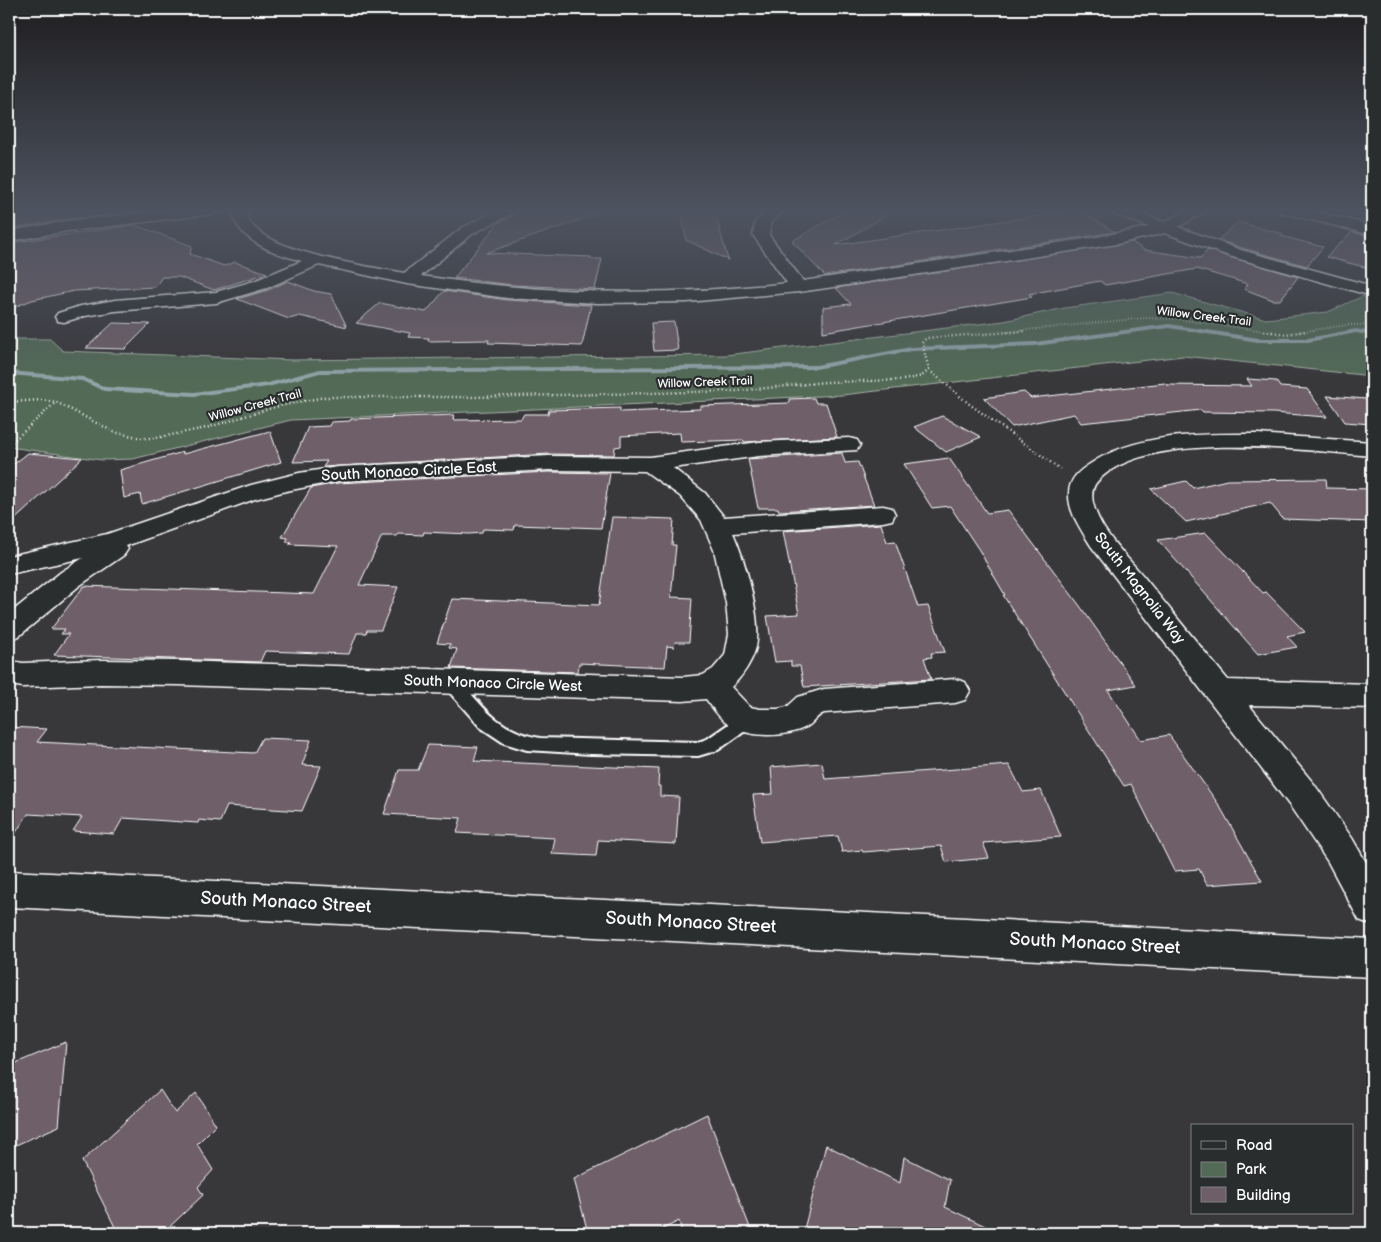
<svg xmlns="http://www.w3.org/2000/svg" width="1381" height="1242" viewBox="0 0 1381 1242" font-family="'Balsamiq Sans',sans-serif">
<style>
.green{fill:#526a56;stroke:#a8b4aa}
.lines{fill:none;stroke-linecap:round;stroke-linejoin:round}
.stream{fill:#92a3a8;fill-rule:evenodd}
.building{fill:#6e5e68;stroke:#fff}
.lane-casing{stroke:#fff;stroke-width:4}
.street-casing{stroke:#fff;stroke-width:3}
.path-far1{stroke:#fff;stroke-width:2;stroke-dasharray:0.5 2.5;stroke-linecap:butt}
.path{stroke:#fff;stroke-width:2.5;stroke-dasharray:1 3;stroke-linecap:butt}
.lane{fill:#2a2d2e;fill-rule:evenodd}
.street{fill:#2a2d2e;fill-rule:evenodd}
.labels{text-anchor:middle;stroke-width:4.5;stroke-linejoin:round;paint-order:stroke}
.far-street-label{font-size:12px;fill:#fff;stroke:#2a2d2e}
.street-label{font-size:15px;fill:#fff;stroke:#2a2d2e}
.near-street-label{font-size:18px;fill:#fff;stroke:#2a2d2e}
</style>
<rect width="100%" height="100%" fill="#38373a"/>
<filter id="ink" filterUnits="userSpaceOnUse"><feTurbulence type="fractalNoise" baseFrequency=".02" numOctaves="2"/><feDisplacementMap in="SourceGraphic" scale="10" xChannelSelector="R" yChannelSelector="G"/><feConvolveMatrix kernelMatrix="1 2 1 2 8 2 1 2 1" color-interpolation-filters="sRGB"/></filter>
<g filter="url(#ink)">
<path class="green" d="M1172,293L1266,319L1328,312L1363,296L1372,303V376L1183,356L842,395L291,420L133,459L102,460L9,447V334L18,339H50L63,351L292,360L726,355L1004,321L1065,308Z"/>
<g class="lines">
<path class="stream" d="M1169,324L1258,338H1308L1356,329L1372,332V336L1356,333L1308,342H1258L1169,328L1035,346L911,351L816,369L320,373L268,387L194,396L104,391L82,381L9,375V371L83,377L105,387L194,392L268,383L320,369L816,365L911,347L1035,342Z"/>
</g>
<path class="building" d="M30,209H119L117,214L68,219L9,229V212Z
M519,209H603V212L486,253L591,257L590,259H602L595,289L513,285L454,278L498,223L516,214Z
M681,209H714L728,260L686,240Z
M848,209H897L836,245L1079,210L1115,232L825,276L792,241Z
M1238,222L1283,234L1281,236L1323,247L1307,266L1242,248L1218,240Z
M135,225L192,246L190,254L224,266L235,262L267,273L214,290L179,277H162L155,287L74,291L32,300L9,309V243Z
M1352,232L1372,237V269L1326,257Z
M1132,242L1144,250L1200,258L1208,250L1298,277L1280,300H1273L1244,289L1248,284L1197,269L1105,285L1100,281L1029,294L1032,297L823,332V307L851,304L836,288Z
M288,281L314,291L331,294L347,327L300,316L289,319L237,299L268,290Z
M444,291L507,300L591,305L582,346L488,343L489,340L428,341L429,338L408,337L410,333L356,323L380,303L426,312Z
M674,322L678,350L654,351L651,323Z
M113,323L150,324L125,349L86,348Z
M1247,379L1276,381L1280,387L1307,389L1327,417L1273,413L1203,412L1201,410L1081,423L1074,414L1012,427L984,398L1024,392L1031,398L1165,383L1167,385L1252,386Z
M1327,396L1366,399L1372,408V424L1345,422Z
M814,398L816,403H826L837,437L745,442L743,440L681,442L680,433L621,436V446L615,447L614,455L549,454L323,467L327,461L293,462L308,427L329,426L331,422L350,421L351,419L454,415L453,420L521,419L524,414H548L549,410L620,408V412L700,409V406L790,403L789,399Z
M942,416L981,437L946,452L914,427Z
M270,431L281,462L142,504L140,494L124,498L120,470L183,452V454Z
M28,453L82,458L9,525V468Z
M842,453L845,463L858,462L874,505L779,511L778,508H758L748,459Z
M949,458L987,513L1008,510L1080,606L1136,685L1108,690L1141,740L1169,735L1219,805L1262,881L1207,885L1199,869L1174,871L1131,784L1124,786L1003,595H1005L979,550L950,506L932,508L904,464Z
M549,472L610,473L601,528L515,525L514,530L483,529L482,533L469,534L424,532L423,535L399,534L397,536H382L359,585L398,587L381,630H367L366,633H357L349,654L265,651L260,662L54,655L69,634H61L65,629H51L84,586L314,594L338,546L289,544L291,542H286L288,538L282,537L311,488L338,483Z
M1326,479L1327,488L1372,489V522L1283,519L1270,503L1186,522L1151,489L1186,481L1193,488L1227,480Z
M612,517L674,519L672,545H676L671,597L692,598L689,642H675L674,647L667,646L665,667L579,663L578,672L451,668L457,649L449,648L450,644L437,643L452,599L599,605Z
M881,524L887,542L895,541L918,607L928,606L945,652L931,653L932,657L924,658L931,679L804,687L800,666H791V661L775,662L767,616L799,614L783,531Z
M1206,533L1263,593L1266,592L1305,632L1287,636L1297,647L1258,654L1158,540Z
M9,727L47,729L37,742L254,753L262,738L311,740L302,765L321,766L302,811L227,806L220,822L199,820L198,823L123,818L114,834L73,831L82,817L28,814L9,843Z
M428,745L478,747L474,761L659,769L658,786H660V796L679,797L676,844L598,840L596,856L552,854L555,838L457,833L461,818L384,814L399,770H418Z
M822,763L825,779L1009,765L1023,792L1041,790L1061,837L983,843L989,858L946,862L941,846L863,852L862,850L842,852L838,836L760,842L753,795L773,794L771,767Z
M66,1042L59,1126L9,1148V1066Z
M160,1090L175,1113L196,1093L216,1125L197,1144L213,1170L198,1187L203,1195L163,1233H118L82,1161Z
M707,1114L752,1233H682L679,1221L655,1233H588L574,1179Z
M826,1145L900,1183L904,1157L950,1180L945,1207L1000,1233H803Z"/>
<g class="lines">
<defs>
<path id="lane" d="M450,675L456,676C482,706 498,731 540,738L698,742L707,739L743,714L749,712L755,714L757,719L755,724L718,750L698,756L591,754L527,750L504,743L480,727L444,686L442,681L444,676Z"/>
<path id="street" d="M183,209H227L225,212L220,213L68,231L9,241V231L68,221Z
M231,209H245C247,215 248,221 253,226C279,254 366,266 404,273L462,228L499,209H517L515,212L472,234L421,276C543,294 665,297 787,283L753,235L755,222L769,209H786L771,222L769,235L803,281L1091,238L1149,227L1109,212L1107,209H1127L1164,222L1190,209H1207L1205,212L1178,227L1241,250L1372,286V296L1229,256L1165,233L1117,244L854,284L799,292L687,302L597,303L507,298L407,284L319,265L267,288L216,303L115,311L85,316L64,322L58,321L55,317L58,313L81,306L115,300L216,292L254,281L302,261C273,253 238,242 231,209Z
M1278,209H1302L1372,225V235L1280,212Z
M1258,434L1372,442V456C1304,450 1166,432 1108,472C1096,481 1090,487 1093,503C1100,532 1126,555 1144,577C1172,612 1200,646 1228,680L1372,684V708L1249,705L1314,784L1352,838L1372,873V925L1359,920L1328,862L1290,806L1091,546C1082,531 1068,512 1069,494C1069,479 1079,471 1090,464C1137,432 1203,434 1258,434Z
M849,438L857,440L860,445L857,450L759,456L673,468L705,493L724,517L883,506L892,508L895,514L892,520L883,522L733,533C745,559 762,619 756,647C752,662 742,677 731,687L750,707L760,709H778L787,707L798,697L824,689L955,679L965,682L970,691L965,700L955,703L824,713C816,716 813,724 806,727C786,738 748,738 729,725C720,719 713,708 706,699L683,701L178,685L101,684L23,687L9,685V661L23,663L101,660L178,661L683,677L703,675L713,669L725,655L729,634L726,603L714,550L701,520L680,496L645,471L549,470L338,481L286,491L255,499L126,546L128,549L124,555L79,586L19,636L9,640V614L61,572L83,558L9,574V556L107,534L251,485L299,473L338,467L549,456L650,457L759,442Z
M9,871L730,906L1372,939V977L9,907Z"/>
</defs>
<use href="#lane" class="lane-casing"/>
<use href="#street" class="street-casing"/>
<path class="path-far1" d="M1006,332L1145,318L1176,319L1273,332
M1298,332L1348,325H1372"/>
<path class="path" d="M1264,331L1286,334L1306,331
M929,370L922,343L926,338L1026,331
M929,370L968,403L1060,469
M9,402L41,400L56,402L114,432L142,438H156L206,428L275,407L324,397H472L737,391L826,382L903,380L922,376L929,370
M9,445L56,402"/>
<use href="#lane" class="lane"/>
<use href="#street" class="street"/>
</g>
</g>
<linearGradient id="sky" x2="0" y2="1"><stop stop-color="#1f1e20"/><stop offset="0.55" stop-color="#4d5360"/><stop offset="1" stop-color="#4d5360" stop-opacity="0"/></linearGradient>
<rect width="1381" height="383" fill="url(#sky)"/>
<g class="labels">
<g class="far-street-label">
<text transform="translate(1204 316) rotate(7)" y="4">Willow Creek Trail</text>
<text transform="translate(705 382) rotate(-2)" y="4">Willow Creek Trail</text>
<text transform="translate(255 405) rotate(-15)" y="4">Willow Creek Trail</text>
</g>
<g class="street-label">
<text transform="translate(409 471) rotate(-3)" y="5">South Monaco Circle East</text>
<text transform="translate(1140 588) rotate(52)" y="5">South Magnolia Way</text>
<text transform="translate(493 683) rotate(2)" y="5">South Monaco Circle West</text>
</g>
<g class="near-street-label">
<text transform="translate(286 902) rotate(3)" y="6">South Monaco Street</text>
<text transform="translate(691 922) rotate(3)" y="6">South Monaco Street</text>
<text transform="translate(1095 943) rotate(3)" y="6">South Monaco Street</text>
</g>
</g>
<rect width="1381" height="1242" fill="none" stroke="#2a2d2e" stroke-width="30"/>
<rect x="15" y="15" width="1351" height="1212" fill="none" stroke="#fff" stroke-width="2" filter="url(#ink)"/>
<rect x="1191" y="1124" width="162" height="90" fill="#2a2d2e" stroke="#7f8182"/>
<rect x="1201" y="1141" width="25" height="8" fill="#2a2d2e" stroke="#7f8182"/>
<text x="1236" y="1150" font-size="15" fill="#ffffff">Road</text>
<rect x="1201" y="1162" width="25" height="15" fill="#526a56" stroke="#7f8182"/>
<text x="1236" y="1174" font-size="15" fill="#ffffff">Park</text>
<rect x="1201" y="1187" width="25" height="15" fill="#6e5e68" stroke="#7f8182"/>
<text x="1236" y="1200" font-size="15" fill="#ffffff">Building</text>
</svg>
